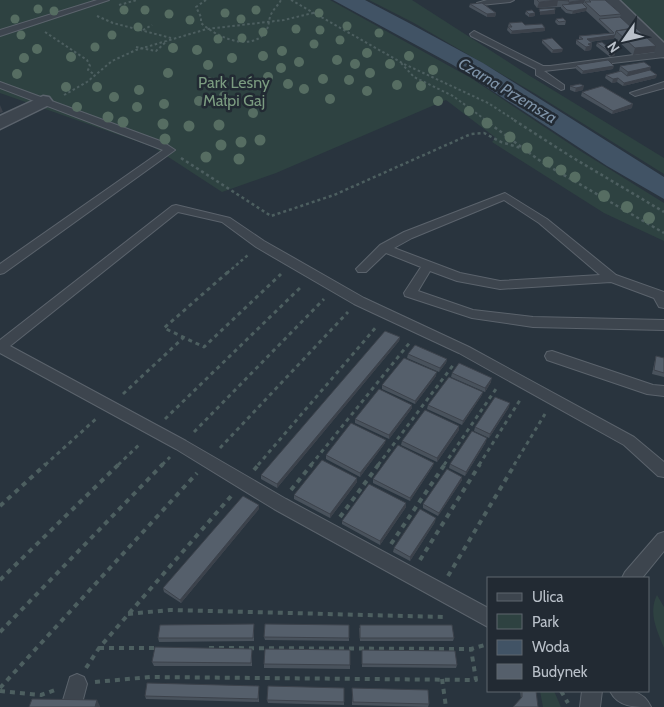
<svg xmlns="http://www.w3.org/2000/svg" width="664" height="707" viewBox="0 0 664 707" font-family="Cabin,sans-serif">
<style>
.green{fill:#2e4241}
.water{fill:#415365}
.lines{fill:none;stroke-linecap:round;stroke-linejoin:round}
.lane-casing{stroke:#5b636c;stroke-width:2}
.street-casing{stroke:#5b636c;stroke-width:3}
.path-far3{stroke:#4d5f60;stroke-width:2;stroke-dasharray:2.5 2.5;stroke-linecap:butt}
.path-far2{stroke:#4d5f60;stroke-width:2.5;stroke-dasharray:3 3;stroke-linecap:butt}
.path-far1{stroke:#4d5f60;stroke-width:3;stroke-dasharray:4 4;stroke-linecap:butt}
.path{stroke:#4d5f60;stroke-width:4;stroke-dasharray:5 5;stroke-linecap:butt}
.lane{fill:#3d454e;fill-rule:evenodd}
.street{fill:#3d454e;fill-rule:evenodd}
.tree{fill:#566d62}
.wall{fill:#49525c}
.shaded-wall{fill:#3c424b}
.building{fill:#555f6b;stroke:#3c424b}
.labels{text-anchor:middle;stroke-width:5;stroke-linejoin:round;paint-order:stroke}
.far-park-label{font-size:16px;fill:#7b9b80;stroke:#222a33}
.far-water-label{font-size:16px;font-style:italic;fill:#7e93a8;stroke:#222a33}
</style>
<rect width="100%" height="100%" fill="#29343e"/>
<path class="green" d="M0,0H330L471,78L582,152L664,203V241L604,213L492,142L496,138L446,100L276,173L222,192L153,147L0,93Z
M369,0H412L530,76L664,158V174L534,93L414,23Z
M619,0H664V43Z
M657,595L664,607V648C657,630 648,613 657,595Z
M540,691H554L561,707H543Z"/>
<path class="water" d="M333,0H365L409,23L483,63L664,177V199L607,166L453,65Z"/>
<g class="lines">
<defs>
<path id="lane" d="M97,0H109L0,36V30Z
M487,0H514L510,2L481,5L477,3Z
M474,31L543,66H550L664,51V57L544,71L564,85V89L561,90L536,75V69L471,36L470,34Z
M0,82L163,142L175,150L4,273L0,274V264L163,150L0,88Z
M664,82V88L635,96L630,93Z
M505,193L547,219L616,275L664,292V308L659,307L654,298L611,282L500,289L457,281L430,271L418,291L473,310L533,317L664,320V330L533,327L472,318L405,296L404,293L421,267L386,253L366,272H358L356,269L380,245L404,232ZM504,200L539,223L600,275L500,281L460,273L394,248L412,238Z
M176,205L230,218L264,241L364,298L469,347L634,437L664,462V477L658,476L624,445L459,353L354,304L256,247L222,222L178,212L10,346L186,441L286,499L488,608V627L274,509L176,449L0,353V340L172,206Z
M552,351L653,385L664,386V396L647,394L547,360L545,356L547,352Z
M664,532V551L642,578H622L625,572L658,534Z
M77,674L84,677L87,684L81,707H61L70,677Z
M582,691H602L600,707H580Z
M610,691C627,690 643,689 651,707C634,707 618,707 610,691Z"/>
<path id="street" d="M603,0H619L664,43V57L658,56Z
M43,96L49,97L52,101L49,105L0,129V116Z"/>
</defs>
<use href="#lane" class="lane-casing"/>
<use href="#street" class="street-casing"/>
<path class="path-far3" d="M206,0L196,7L201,17V23C216,36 246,51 263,35C269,29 268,24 270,17C272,10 278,6 281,0
M291,0L404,64L488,103L516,121
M119,5L137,0
M97,16L113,23L171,38
M143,30L152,25
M45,32L87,60L90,66L88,70L95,75
M136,47L156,51L167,41
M401,63L414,77L453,96L487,121
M64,95L87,82L112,61L136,50L207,29L284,20L313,13"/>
<path class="path-far2" d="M485,120L543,163L664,233
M514,120L570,156L664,212
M181,158L271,216L334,195L471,134L484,133L501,142L524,149
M227,273L248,255"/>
<path class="path-far1" d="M228,272L164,328L204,347L281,274
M123,394L183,338
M165,419L302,286
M194,432L324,299
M220,448L348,312
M45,465L98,417
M118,465L141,443
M162,465L170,457
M258,465L377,326
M311,465L411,341
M378,465L454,364
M444,465L498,386
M479,465L520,400
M514,465L545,414"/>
<path class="path" d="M254,470L259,464
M291,490L312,464
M0,506L46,464
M340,517L379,464
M391,544L445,464
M420,560L480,464
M448,576L515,464
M0,580L119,464
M128,614L170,610L446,617
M0,632L163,464
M99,648H158
M209,648L471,649L488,644
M86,668L99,648L232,495
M442,679L446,707
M95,682L150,677L476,680L471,649
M0,688L197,473
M0,691L41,695L55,690
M561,691L568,703"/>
<use href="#lane" class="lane"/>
<use href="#street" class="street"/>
</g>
<g class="tree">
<circle cx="38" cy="9" r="4.5"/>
<circle cx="124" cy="10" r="4.5"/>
<circle cx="145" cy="10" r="4.5"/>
<circle cx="256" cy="10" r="4.5"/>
<circle cx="54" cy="11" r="4.5"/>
<circle cx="225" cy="13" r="4.5"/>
<circle cx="319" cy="13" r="4.5"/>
<circle cx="169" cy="14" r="4.5"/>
<circle cx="15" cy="19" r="4.5"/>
<circle cx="241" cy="19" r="4.5"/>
<circle cx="190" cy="20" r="4.5"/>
<circle cx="347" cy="26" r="4.5"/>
<circle cx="138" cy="27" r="4.5"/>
<circle cx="296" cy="29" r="4.5"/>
<circle cx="320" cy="30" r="4.5"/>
<circle cx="263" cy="32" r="4.5"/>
<circle cx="379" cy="33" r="4.5"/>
<circle cx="21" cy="35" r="4.5"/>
<circle cx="112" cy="35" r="4.5"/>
<circle cx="242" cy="38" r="4.5"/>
<circle cx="218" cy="39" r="4.5"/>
<circle cx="340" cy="40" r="4.5"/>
<circle cx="314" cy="44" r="4.5"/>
<circle cx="95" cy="47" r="4.5"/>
<circle cx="173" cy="48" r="5"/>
<circle cx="37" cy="49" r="5"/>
<circle cx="197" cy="50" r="5"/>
<circle cx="282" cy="51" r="5"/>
<circle cx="367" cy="53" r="5"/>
<circle cx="263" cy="56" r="5"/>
<circle cx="409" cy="56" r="5"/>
<circle cx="71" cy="57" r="5"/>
<circle cx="24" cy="58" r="5"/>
<circle cx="232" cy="58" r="5"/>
<circle cx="337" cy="60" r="5"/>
<circle cx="299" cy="62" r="5"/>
<circle cx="355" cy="64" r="5"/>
<circle cx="390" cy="64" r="5"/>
<circle cx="208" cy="65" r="5"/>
<circle cx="281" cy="68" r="5"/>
<circle cx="433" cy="70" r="5"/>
<circle cx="168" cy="73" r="5"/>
<circle cx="370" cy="73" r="5"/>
<circle cx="17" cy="74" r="5"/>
<circle cx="268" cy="77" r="5"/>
<circle cx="323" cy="79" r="5"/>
<circle cx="349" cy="80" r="5"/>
<circle cx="209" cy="82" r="5"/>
<circle cx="288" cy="84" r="5"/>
<circle cx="397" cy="85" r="5"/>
<circle cx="421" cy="86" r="5"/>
<circle cx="66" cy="87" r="5"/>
<circle cx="97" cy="87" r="5"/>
<circle cx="304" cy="89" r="5"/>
<circle cx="139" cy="90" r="5"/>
<circle cx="367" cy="91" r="5"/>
<circle cx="224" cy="96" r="5"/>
<circle cx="114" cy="97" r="5"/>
<circle cx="330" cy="99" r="5"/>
<circle cx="199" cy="101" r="5"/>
<circle cx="438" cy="101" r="5"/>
<circle cx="164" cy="104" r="5"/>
<circle cx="77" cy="107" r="5"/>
<circle cx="137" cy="107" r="5"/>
<circle cx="469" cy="111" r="5"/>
<circle cx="253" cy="113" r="5"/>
<circle cx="108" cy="117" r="5.5"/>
<circle cx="123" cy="122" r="5.5"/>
<circle cx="487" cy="123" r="5.5"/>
<circle cx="163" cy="124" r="5.5"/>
<circle cx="219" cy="125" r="5.5"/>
<circle cx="189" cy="126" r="5.5"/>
<circle cx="510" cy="137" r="5.5"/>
<circle cx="165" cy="139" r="5.5"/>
<circle cx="260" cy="140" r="5.5"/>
<circle cx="241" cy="142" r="5.5"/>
<circle cx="221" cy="145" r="5.5"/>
<circle cx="527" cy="148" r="5.5"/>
<circle cx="206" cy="157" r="5.5"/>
<circle cx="239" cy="159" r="5.5"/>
<circle cx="548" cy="162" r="5.5"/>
<circle cx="561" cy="170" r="5.5"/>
<circle cx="575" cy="177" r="5.5"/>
<circle cx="604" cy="196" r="6"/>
<circle cx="627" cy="207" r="6"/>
<circle cx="649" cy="218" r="6"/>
</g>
<path class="wall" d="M534,0H605L621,14L620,17L654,52L633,55L615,38L590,42L592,43L591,50L585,51L576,44V40H579V36L610,33L586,11L572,14L566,13L561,8V7L537,8L534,4Z
M470,4L496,13L495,17H487L469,7Z
M526,11L535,16L529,17L525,14Z
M556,19L566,21L565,25H558L555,22Z
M509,23L525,25L545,31L511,34L507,30Z
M542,40L562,52L552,53L542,43Z
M597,43L615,53L614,56L610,57L596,46Z
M576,65L613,69L582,74L576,69Z
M620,66L650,70L656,78L623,86L617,82L612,83L605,78L606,75L619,72Z
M570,86L583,90L575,92L570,90Z
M582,92L632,108L612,114L581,96Z
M400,337L399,341L277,488L261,479V475Z
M408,354L447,359L446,363L439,372L407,358Z
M656,356L664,358V377L652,374L655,360Z
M452,373L491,382L485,392L451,377Z
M436,376L415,404L382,389V385Z
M482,395L462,425L427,409L428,405Z
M412,405V408L389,439L355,423V419Z
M509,407L489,438L474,431L475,427Z
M459,430L437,462L401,445L402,441Z
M486,442L465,476L449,468L450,464Z
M385,443L360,477L326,459V455Z
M433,466L410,501L373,483V479Z
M462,477V480L438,516L423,508V504Z
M357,478V482L330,518L294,499V495Z
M406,503V507L380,545L342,524V521Z
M259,509L181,603L164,592L163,588Z
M435,522L410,561L393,552L394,548Z
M254,624V641L159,642L158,638Z
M349,625V641L265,640L264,637Z
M359,628L454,638L453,641H360Z
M252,649V666H154L152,662Z
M350,650V669L264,668V664Z
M362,650L457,665L456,668L362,667Z
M344,688V705L268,703L267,700Z
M352,688L429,704L428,707L352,705Z
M259,689V702L146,699L145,696Z
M520,691H536L521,699Z"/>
<path class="shaded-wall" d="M558,0L557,6L537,8L539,2Z
M585,0L584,3L568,5L569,2Z
M587,8L586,11L572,14L573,11Z
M555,10V14L540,15V12Z
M496,13L495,17H487V14Z
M535,13V16L529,17V14Z
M545,28V31L511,34L512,31Z
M615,35L614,39L586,42L587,39Z
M592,43L591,50L585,51L586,47L588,44Z
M656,46L654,52L633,55L635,48Z
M563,49L562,52L552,53L553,50Z
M611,53H615L614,56L610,57Z
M614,66L613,69L582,74L583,71Z
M651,67L649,74L626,79L628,72Z
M657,75L656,78L623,86L624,83Z
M618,78L617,82L612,83L613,79Z
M584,86L583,90L575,92L576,88Z
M633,104L632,108L612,114L613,111Z
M0,105L3,112L0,113Z
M400,337L399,341L277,488V484Z
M447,359L446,363L439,372L440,368Z
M437,372L436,376L415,404V401Z
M492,378L491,382L485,392V388Z
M483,392L482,395L462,425L463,421Z
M510,403L509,407L489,438L490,434Z
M412,405V408L389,439V435Z
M459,426V430L437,462V458Z
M487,438L486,442L465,476L466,472Z
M386,440L385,443L360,477V473Z
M434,463L433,466L410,501V498Z
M462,477V480L438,516L439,513Z
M357,478V482L330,518V514Z
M406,503V507L380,545V541Z
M259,505V509L181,603L180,600Z
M436,518L435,522L410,561V557Z
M97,700L100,706V707H95Z"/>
<path class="building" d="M537,0H568L569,1L558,0L539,2Z
M568,0H585L569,2Z
M589,0H605L621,14L600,16L585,2H591Z
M482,3L496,13L487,14L470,4Z
M582,3L587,8L573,11L567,10L562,5Z
M555,8V10L540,12L539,9Z
M532,10L535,13L529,14L526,11Z
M620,17L632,28L616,31L615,35L587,39L592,43L588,44L591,46L586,47L576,40L583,39L579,36L614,33L599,19Z
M563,18L566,21L559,22L556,19Z
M522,22L525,25L542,24L545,28L512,31L508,27H512L509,23Z
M636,28L656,46L635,48L616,31Z
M552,38L563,49L553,50L542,40Z
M602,42L615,53H611L597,43Z
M608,60L614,66L583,71L576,65Z
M644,62L651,67L628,72L620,66Z
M650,70L657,75L624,83L618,78L613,79L606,75L621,71L627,76Z
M580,84L584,86L576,88L570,86Z
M602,86L633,104L613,111L582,92Z
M385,331L400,337L277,484L261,475Z
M415,345L447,359L440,368L408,354Z
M656,356L664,358V373L654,370Z
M404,358L437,372L415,401L382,385Z
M459,363L492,378L485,388L452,373Z
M449,377L483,392L463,421L428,405Z
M379,389L412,405L389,435L355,419Z
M495,397L510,403L490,434L475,427Z
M425,410L459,426L437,458L402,441Z
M351,423L386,440L360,473L326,455Z
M472,431L487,438L466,472L450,464Z
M398,445L434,463L410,498L373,479Z
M322,460L357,478L330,514L294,495Z
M447,469L462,477L439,513L423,504Z
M369,484L406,503L380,541L342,521Z
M243,496L259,505L180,600L163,588Z
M420,509L436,518L410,557L394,548Z
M254,624L253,638H158L160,625Z
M265,624L349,625V638L264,637Z
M360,625H452L454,638H360Z
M155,647L252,649L251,663L152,662Z
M265,649L350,650V665L264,664Z
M362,650L455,651L457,665L362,664Z
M147,683L259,686L258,699L145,696Z
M268,686L344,688V702L267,700Z
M352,688L428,690L429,704L353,702Z
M522,691H536L538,707H513L522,697Z
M32,699L97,700L95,707H29Z"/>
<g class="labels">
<g class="far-park-label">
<text x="234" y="88">Park Leśny<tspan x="234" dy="18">Małpi Gaj</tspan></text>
</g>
<g class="far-water-label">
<text transform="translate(508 90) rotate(31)" y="6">Czarna Przemsza</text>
</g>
</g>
<rect x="487" y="577" width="162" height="115" fill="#222a33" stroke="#5e666f"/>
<rect x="497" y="593" width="25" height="8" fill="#3d454e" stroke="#5e666f"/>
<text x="532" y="602" font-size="15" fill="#b9c0c9">Ulica</text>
<rect x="497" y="614" width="25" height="15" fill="#2e4241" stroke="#5e666f"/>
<text x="532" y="627" font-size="15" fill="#b9c0c9">Park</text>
<rect x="497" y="640" width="25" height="15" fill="#415365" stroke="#5e666f"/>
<text x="532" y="652" font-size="15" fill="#b9c0c9">Woda</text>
<rect x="497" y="664" width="25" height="15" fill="#555f6b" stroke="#5e666f"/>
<text x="532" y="677" font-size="15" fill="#b9c0c9">Budynek</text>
<g transform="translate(624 40) rotate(236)" stroke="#222a33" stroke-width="4" paint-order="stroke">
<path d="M0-4L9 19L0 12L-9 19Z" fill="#b9c0c9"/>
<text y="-8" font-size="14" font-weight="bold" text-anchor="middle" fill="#b9c0c9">N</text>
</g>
</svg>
